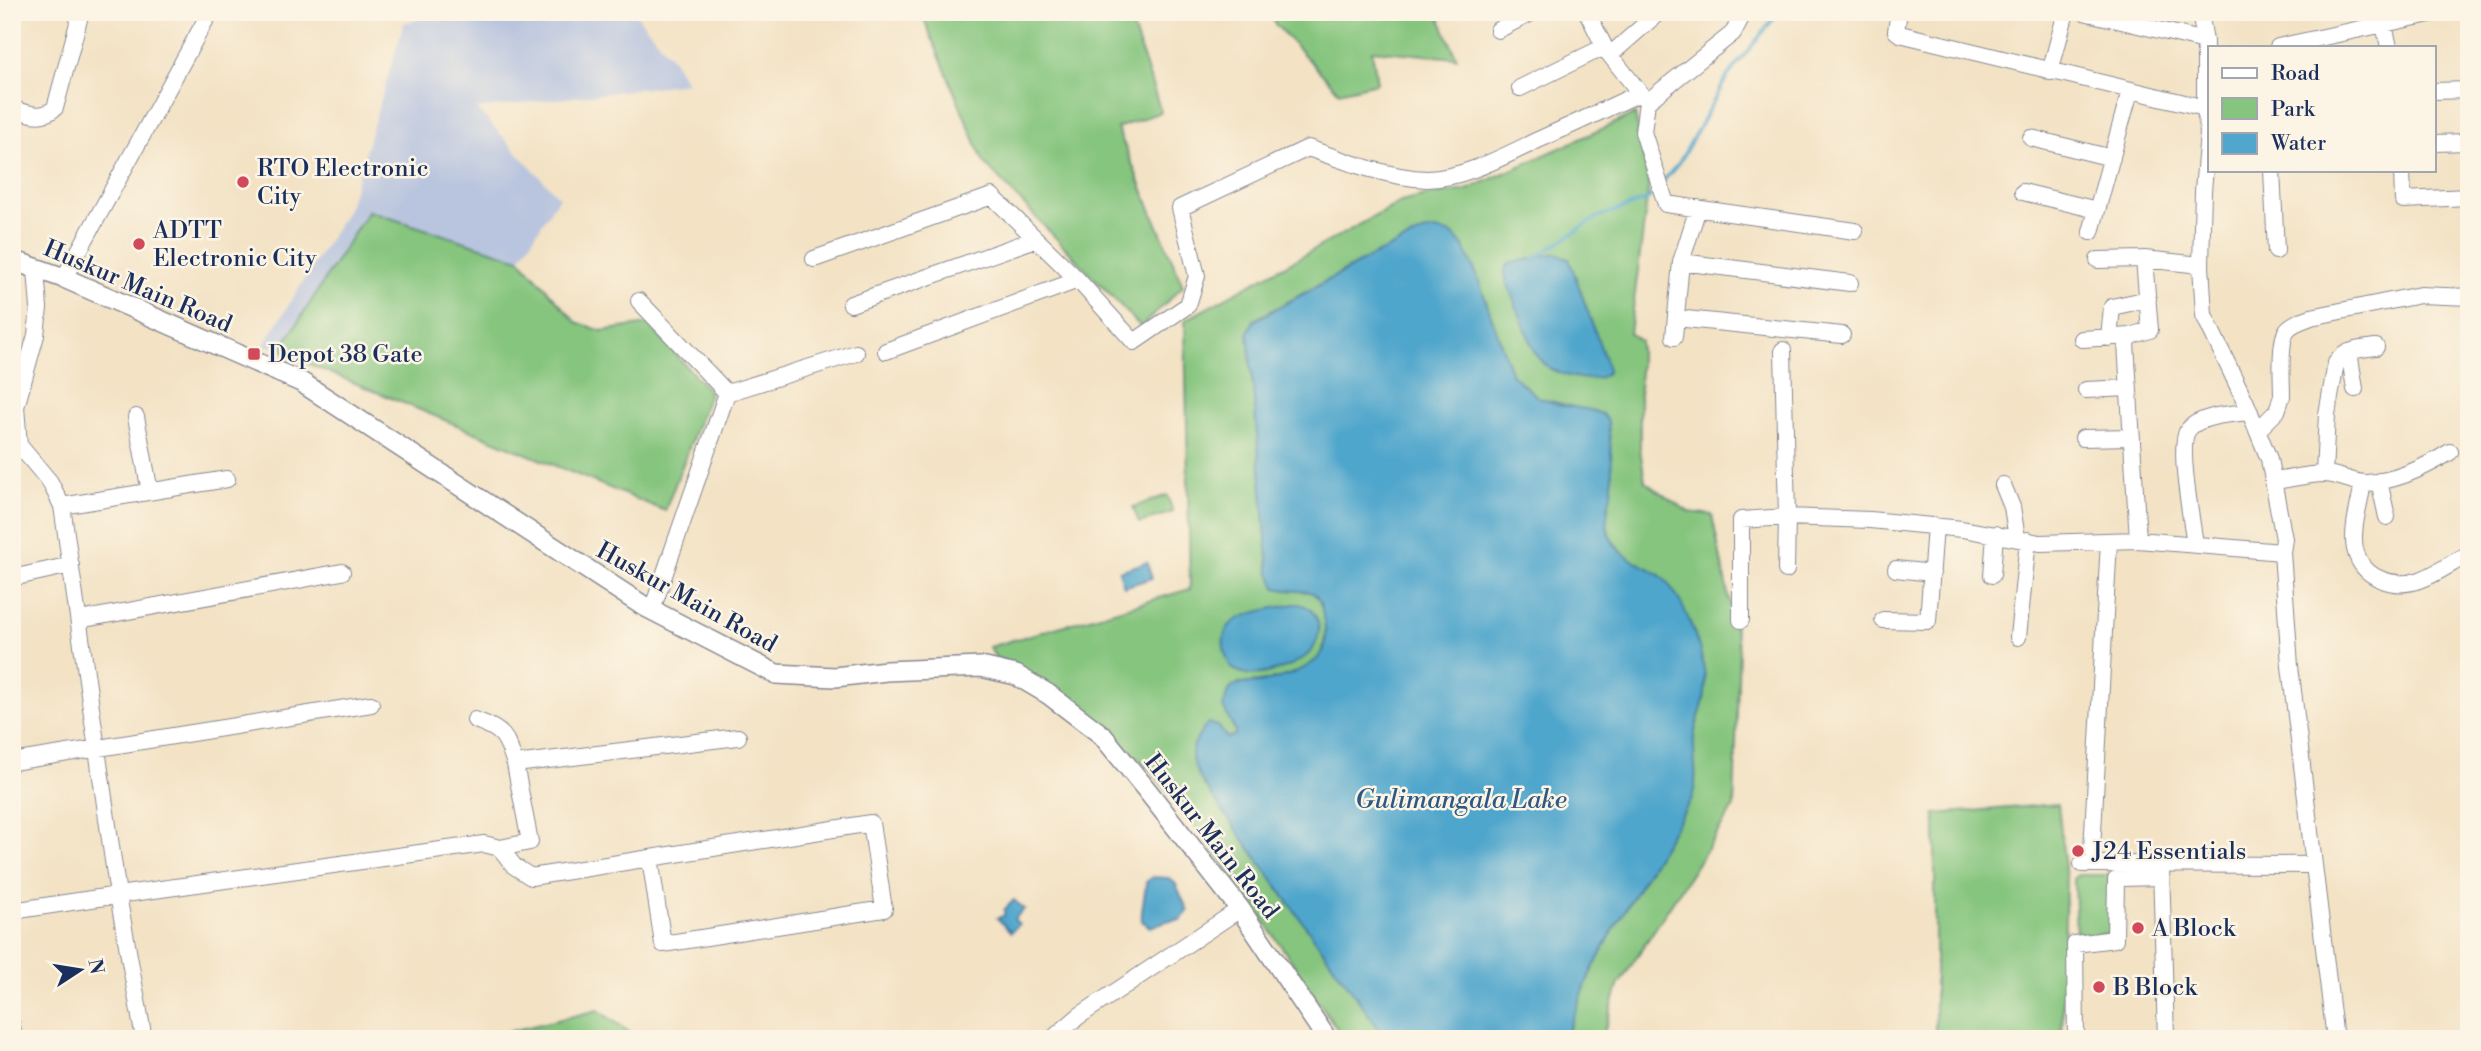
<svg xmlns="http://www.w3.org/2000/svg" width="2481" height="1051" viewBox="0 0 2481 1051" font-family="'Libre Bodoni',serif">
<style>
.industrial{fill:#b9c5de}
.green{fill:#85c57e;stroke:#507a6e;stroke-width:2}
.water{fill:#50a6cc;stroke:#366a95;stroke-width:2}
.lines{fill:none;stroke-linecap:round;stroke-linejoin:round}
.stream{stroke:#50a6cc;stroke-width:3.5}
.minor-casing{stroke:#878891;stroke-width:18}
.major-casing{stroke:#878891;stroke-width:22}
.minor{stroke:#fff;stroke-width:16}
.major{stroke:#fff;stroke-width:19}
.poi-dot{fill:#d1495b;stroke:#fcf5e5;stroke-width:2.5}
.labels{text-anchor:middle;stroke-width:5;stroke-linejoin:round;paint-order:stroke}
.poi-label{font-size:24px;fill:#1b2f5e;stroke:#fcf5e5;text-anchor:start}
.street-label{font-size:24px;fill:#1b2f5e;stroke:#fcf5e5}
.water-label{font-size:26px;font-style:italic;fill:#2e5984;stroke:#fcf5e5}
</style>
<rect width="100%" height="100%" fill="#fcf5e5"/>
<filter id="ink" filterUnits="userSpaceOnUse"><feTurbulence type="fractalNoise" baseFrequency=".0143" numOctaves="2"/><feDisplacementMap in="SourceGraphic" scale="14" xChannelSelector="R" yChannelSelector="G"/><feConvolveMatrix kernelMatrix="1 2 1 2 8 2 1 2 1" color-interpolation-filters="sRGB"/></filter>
<filter id="wash" filterUnits="userSpaceOnUse"><feTurbulence type="fractalNoise" baseFrequency=".00686" numOctaves="4" result="noise"/><feDisplacementMap in="SourceGraphic" scale="28" xChannelSelector="R" yChannelSelector="G"/><feGaussianBlur stdDeviation="1.57" result="paint"/><feColorMatrix in="noise" values="0 0 0 0 0 0 0 0 0 0 0 0 0 0 0 0 0 1.4 0 .05"/><feComposite in="paint" operator="in"/></filter>
<g filter="url(#wash)">
<rect width="100%" height="100%" fill="#f3e2c4"/>
<path class="industrial" d="M453,12H634L674,61L687,83L477,109L559,197L520,259L369,211L281,349L264,345L348,209L404,23Z"/>
<path class="green" d="M921,12H1128L1161,112L1117,128L1183,286L1141,327L984,163Z
M1270,12H1437L1457,58L1372,50L1377,83L1339,92L1275,24Z
M1635,114L1649,183L1630,333L1640,341V449L1645,482L1689,512L1712,515L1739,649L1734,807L1618,986L1602,1039H1565L1590,974L1615,927L1692,798L1694,735L1705,694L1703,665L1696,638L1668,583L1657,573L1646,569L1625,556L1610,537L1606,518L1612,485L1602,414L1539,398L1512,375L1476,273L1463,245L1423,232L1372,256L1254,320L1248,332L1269,570L1284,590C1293,591 1309,589 1316,595C1329,606 1329,650 1315,661C1294,678 1264,682 1238,684L1224,707L1235,731V735L1227,738L1217,726L1203,783L1375,1023L1384,1039H1344L1250,900L1186,814L1152,772L1113,735L1021,670L996,658L989,647L1190,589L1185,320L1401,202L1429,195L1467,190Z
M368,211L520,259L576,322L602,331L648,324L710,392L665,511L289,356L281,349Z
M1167,495L1173,512L1139,523L1133,507Z
M2058,804L2066,879L2062,1039H1935V814Z
M2078,875H2110V933L2076,938L2074,878Z
M598,1010L639,1039H479Z"/>
<path class="water" d="M1435,230L1452,234L1463,245L1476,273L1512,375L1539,398L1561,405L1591,410L1602,414L1608,421C1610,441 1613,464 1612,485C1611,502 1602,520 1610,537C1622,563 1654,565 1668,583C1688,609 1708,660 1705,693C1704,709 1694,724 1694,739C1693,762 1699,775 1692,798L1615,927L1590,974L1565,1039H1384L1375,1023L1203,783C1187,755 1188,749 1208,723L1217,726L1227,738L1235,735V730L1223,707C1225,703 1226,696 1228,692C1234,682 1248,684 1258,683C1277,680 1317,668 1324,649C1327,640 1326,631 1324,622C1319,580 1308,596 1276,588L1269,570L1248,332L1254,321L1372,256L1423,232Z
M1556,253L1569,259L1606,362L1608,371C1599,386 1564,376 1551,369C1545,366 1540,358 1535,353L1506,280L1505,270L1509,264Z
M1147,562L1152,578L1124,587L1119,571Z
M1294,604C1316,603 1325,628 1314,647C1304,664 1265,677 1246,674C1241,673 1235,670 1231,668C1204,614 1255,613 1294,604Z
M1153,877L1169,878L1176,884L1188,911L1181,920L1166,921L1150,927L1142,921C1140,910 1146,894 1146,882Z
M1014,900L1024,909L1014,919L1019,924L1011,932L997,918L1004,916V910Z"/>
<g class="lines">
<path class="stream" d="M1664,180L1679,163L1727,77L1779,12
M1535,258L1598,217L1647,200L1657,188"/>
</g>
</g>
<g filter="url(#ink)">
<g class="lines">
<defs>
<path id="minor" d="M1587,12L1606,50L1647,102L1733,33L1744,12
M1899,12L1896,31L1900,34L2205,108
M2084,12L2205,41
M2200,12L2205,41V108L2208,133L2203,191L2201,265L2204,315L2246,403L2269,459L2284,539L2282,552L2290,666L2335,1039
M2384,25L2389,47
M1498,30L1533,12
M2278,47L2439,12
M1610,55L1659,12
M2050,72L2066,12
M1520,88L1604,47
M2434,91L2469,90
M1647,102L1643,132L1666,204L1855,231
M12,109C29,113 41,120 55,108L81,12
M2031,138L2112,158
M2434,143L2469,142
M2272,170L2276,251
M2402,170L2403,200L2469,197
M2023,192L2097,210
M2091,232L2130,91
M814,259L992,196L1078,280
M2098,260L2144,259L2201,265
M1681,262L1850,283
M64,278L210,12
M639,301L727,393L856,353
M851,304L1036,239
M1676,318L1842,335
M2130,336L2126,343L2138,540
M1674,337L1681,262L1698,208
M2109,338L2112,307L2148,299
M2082,339L2130,336L2150,330L2144,259
M1783,350L1787,517L1786,570
M886,351L1078,280L1134,342L1188,305L1197,276L1180,208L1308,148C1344,161 1389,178 1427,179C1463,179 1506,155 1538,140C1572,125 1606,109 1640,93
M2349,352L2355,389
M2086,390L2129,388
M136,417L150,492
M2258,430L2277,411L2282,396C2282,382 2279,341 2287,330C2292,323 2304,320 2311,317L2420,295L2469,297
M2083,438L2132,437
M19,445L50,482L62,506L118,895L484,844L500,848L514,866L531,877L871,823L884,909L663,944L650,858
M12,446L19,445L16,407L36,335L39,308L36,270
M2324,474L2327,414L2336,363C2344,349 2362,349 2376,347
M2275,481C2291,479 2308,474 2324,474C2338,474 2356,484 2367,483C2396,481 2426,467 2450,452
M2379,481L2387,517
M2363,483C2360,503 2351,529 2355,549C2362,579 2394,589 2420,580C2437,574 2453,562 2469,554
M2003,485L2012,507L2017,538
M62,506L227,479
M2195,544C2192,522 2177,445 2188,430C2199,415 2233,414 2250,412
M1896,569L1932,573
M1992,575L1995,534
M12,578L71,565
M652,610L727,393
M79,620L342,572
M1741,620V520L1787,517L1870,520L1962,529L2040,543L2138,540L2282,552
M1883,620L1928,621L1935,526
M2018,637L2028,540
M475,720C504,730 506,736 515,764
M12,762L371,704
M500,848L530,842L515,764L738,737
M2092,850L2109,541
M2082,864L2314,865
M2161,866L2166,1039
M12,911L118,895L144,1039
M12,1025L14,1039
M1052,1039L1079,1016L1240,909
M2076,1039L2075,944L2115,939L2116,880L2121,878L2160,877"/>
<path id="major" d="M12,260L64,278L301,382L642,605L776,674L835,677L886,671L981,667L1016,675L1048,694L1102,735L1146,789L1240,909L1327,1039"/>
</defs>
<use href="#minor" class="minor-casing"/>
<use href="#major" class="major-casing"/>
<use href="#minor" class="minor"/>
<use href="#major" class="major"/>
</g>
</g>
<g class="poi-dot">
<circle cx="243" cy="182" r="7"/>
<circle cx="139" cy="244" r="7"/>
<rect x="247" y="347" width="14" height="14" rx="3.5"/>
<circle cx="2078" cy="851" r="7"/>
<circle cx="2138" cy="928" r="7"/>
<circle cx="2099" cy="987" r="7"/>
</g>
<g class="labels">
<g class="poi-label">
<text x="257" y="176">RTO Electronic<tspan x="257" dy="28">City</tspan></text>
<text x="153" y="238">ADTT<tspan x="153" dy="28">Electronic City</tspan></text>
<text x="268" y="362">Depot 38 Gate</text>
<text x="2092" y="859">J24 Essentials</text>
<text x="2152" y="936">A Block</text>
<text x="2113" y="995">B Block</text>
</g>
<g class="street-label">
<text transform="translate(138 286) rotate(23)" y="8">Huskur Main Road</text>
<text transform="translate(687 597) rotate(29)" y="8">Huskur Main Road</text>
<text transform="translate(1212 836) rotate(52)" y="8">Huskur Main Road</text>
</g>
<g class="water-label">
<text x="1461" y="808">Gulimangala Lake</text>
</g>
</g>
<rect width="2481" height="1051" fill="none" stroke="#fcf5e5" stroke-width="42"/>
<rect x="2208" y="46" width="228" height="126" fill="#fcf5e5" stroke="#a2a6af" stroke-width="2"/>
<rect x="2222" y="68" width="35" height="10" fill="#ffffff" stroke="#a2a6af" stroke-width="2"/>
<text x="2271" y="80" font-size="21" fill="#1b2f5e">Road</text>
<rect x="2222" y="98" width="35" height="21" fill="#85c57e" stroke="#a2a6af" stroke-width="2"/>
<text x="2271" y="116" font-size="21" fill="#1b2f5e">Park</text>
<rect x="2222" y="133" width="35" height="21" fill="#50a6cc" stroke="#a2a6af" stroke-width="2"/>
<text x="2271" y="150" font-size="21" fill="#1b2f5e">Water</text>
<g transform="translate(80 970) rotate(78)" stroke="#fcf5e5" stroke-width="5" paint-order="stroke">
<path d="M0-5L12 26L0 18L-12 26Z" fill="#1b2f5e"/>
<text y="-10" font-size="19" font-weight="bold" text-anchor="middle" fill="#1b2f5e">N</text>
</g>
</svg>
